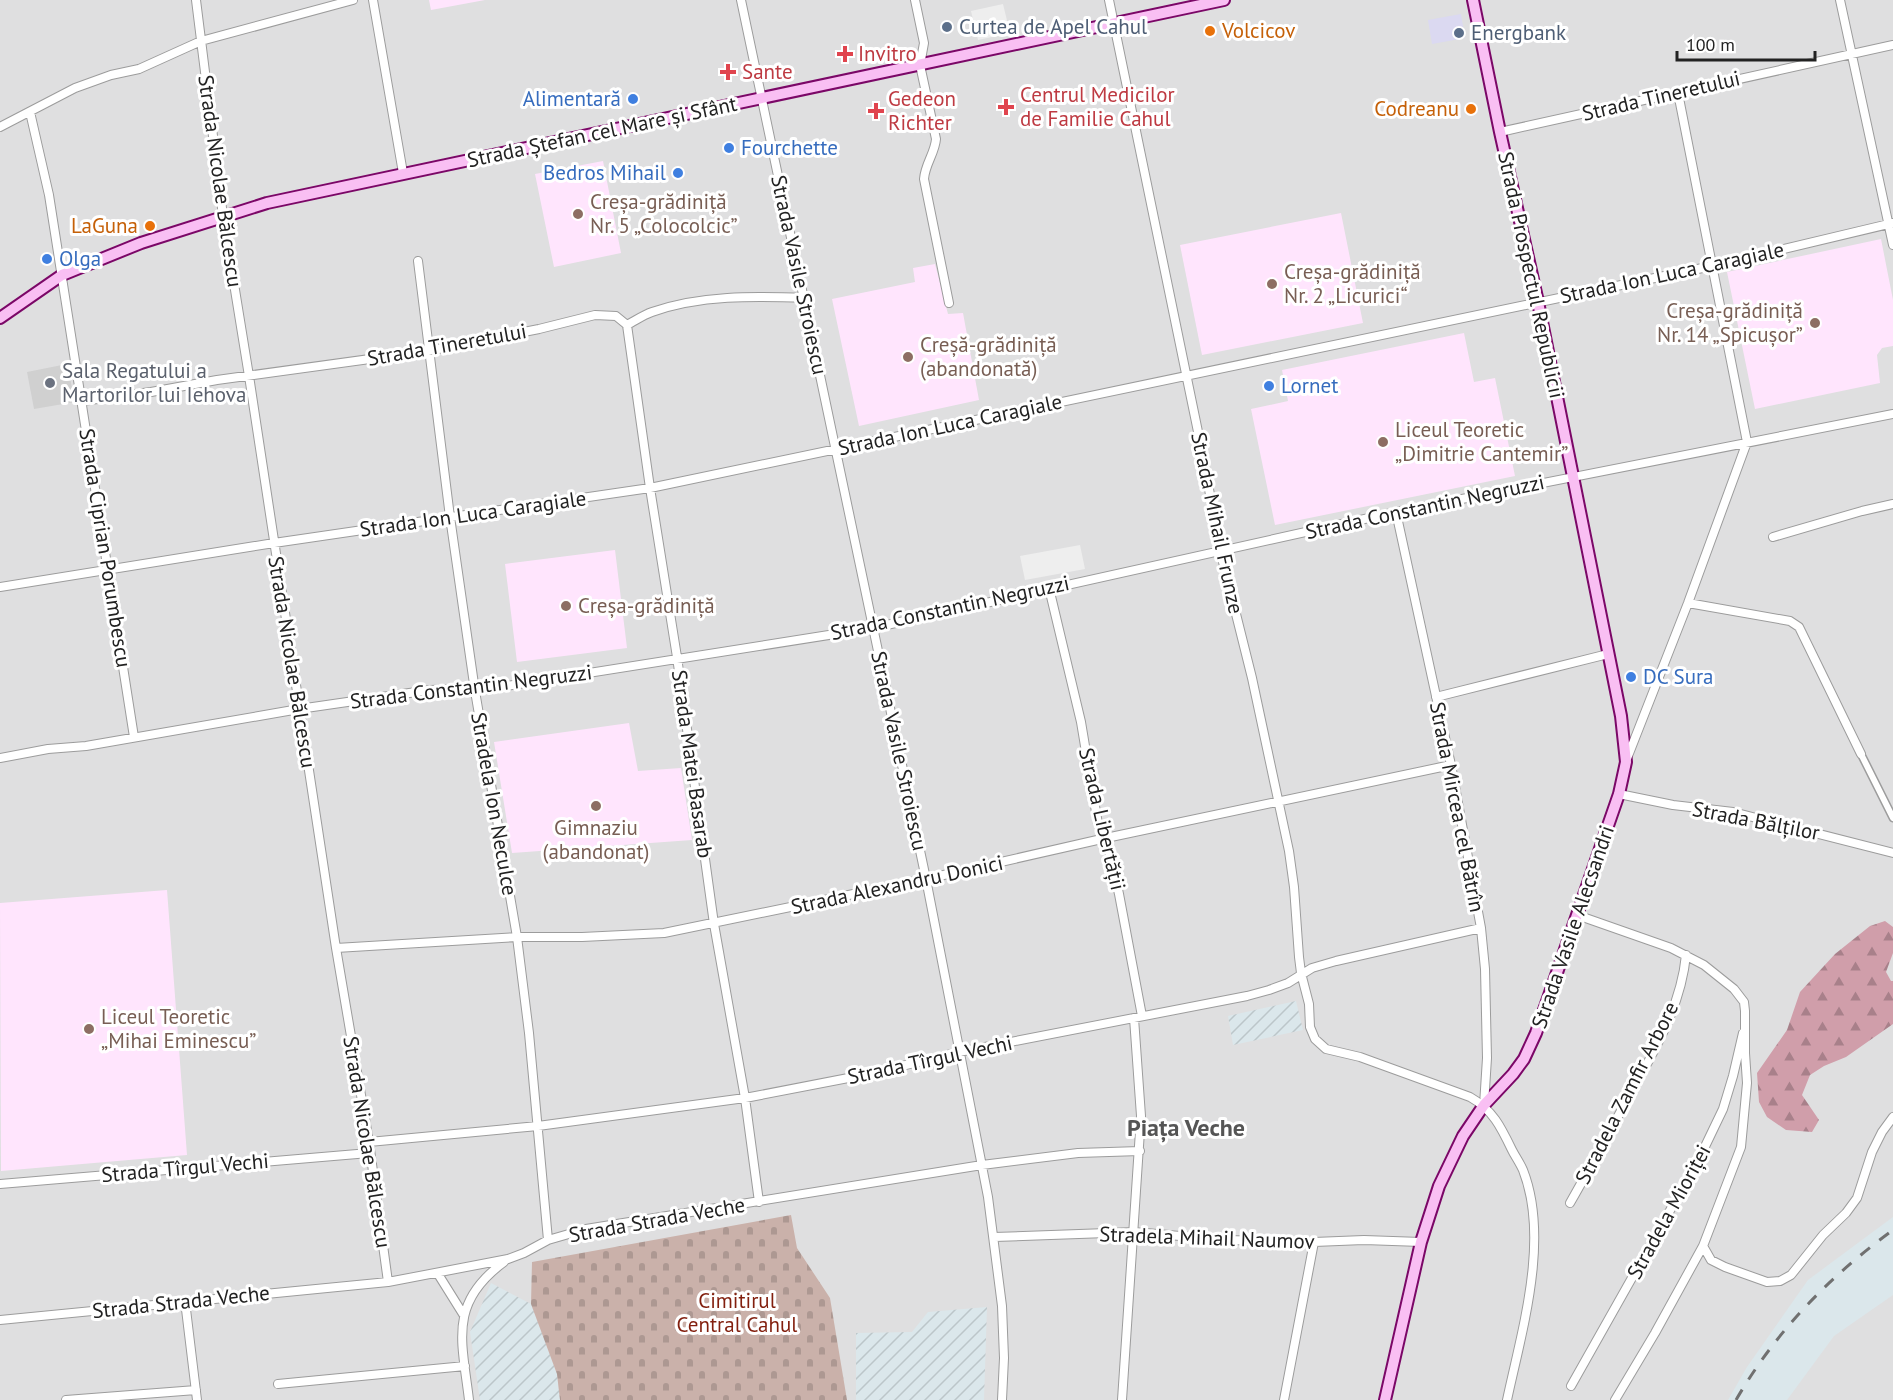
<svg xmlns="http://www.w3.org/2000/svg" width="1893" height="1400" viewBox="0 0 1893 1400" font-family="'PT Sans',sans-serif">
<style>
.residential{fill:#dfdfe0}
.commercial{fill:#dbd9f1}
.industrial{fill:url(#industrial-furrows)}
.education{fill:#ffe5fd}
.religious{fill:#d0d0d0}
.railway{fill:#dbe7eb}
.forest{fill:url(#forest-firs)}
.cemetery{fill:url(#cemetery-stones)}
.parking{fill:#eee}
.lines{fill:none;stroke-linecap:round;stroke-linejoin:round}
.pedestrian-casing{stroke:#9c9c9c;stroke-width:9}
.minor-casing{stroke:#9c9c9c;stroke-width:10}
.secondary-casing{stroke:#7b0767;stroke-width:14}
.pedestrian{stroke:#fff;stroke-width:6}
.minor{stroke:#fff;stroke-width:8}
.secondary{stroke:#f9bff3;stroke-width:10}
.rail{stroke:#707070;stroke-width:3;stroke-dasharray:12 12;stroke-linecap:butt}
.service-dot{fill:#5c6f8a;stroke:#fff;stroke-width:2}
.food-dot{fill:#e8710a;stroke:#fff;stroke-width:2}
.health-dot{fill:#e0444e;stroke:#fff;stroke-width:2}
.shop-dot{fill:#3f7fe0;stroke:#fff;stroke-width:2}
.education-dot{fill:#8d6e63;stroke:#fff;stroke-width:2}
.worship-dot{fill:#6b7280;stroke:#fff;stroke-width:2}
.labels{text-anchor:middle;stroke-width:6;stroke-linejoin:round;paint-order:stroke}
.service-label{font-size:21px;fill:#4e5e75;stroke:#fff;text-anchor:start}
.food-label{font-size:21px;fill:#c56008;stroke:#fff;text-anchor:end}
.health-label{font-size:21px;fill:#be3a42;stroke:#fff;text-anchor:start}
.street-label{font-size:21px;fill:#222;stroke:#fff}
.shop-label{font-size:21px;fill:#366cbe;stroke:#fff;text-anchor:start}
.education-label{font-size:21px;fill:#785e54;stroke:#fff;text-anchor:start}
.worship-label{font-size:21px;fill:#5b616d;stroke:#fff;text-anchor:start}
.park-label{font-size:21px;fill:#821f0e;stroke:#fff}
.quarter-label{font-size:24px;font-weight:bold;fill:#555;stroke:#fff}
</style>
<defs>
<pattern id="industrial-furrows" width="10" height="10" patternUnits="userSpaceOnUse" patternTransform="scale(1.5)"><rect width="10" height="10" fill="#dbe7eb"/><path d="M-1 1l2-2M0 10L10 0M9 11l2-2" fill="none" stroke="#bcc6c9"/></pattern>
<pattern id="forest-firs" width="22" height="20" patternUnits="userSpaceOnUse" patternTransform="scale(1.5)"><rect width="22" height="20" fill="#d09eaa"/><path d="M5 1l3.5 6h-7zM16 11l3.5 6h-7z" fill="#a8808a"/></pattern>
<pattern id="cemetery-stones" width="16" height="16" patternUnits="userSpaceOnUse" patternTransform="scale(1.5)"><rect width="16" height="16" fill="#cab1aa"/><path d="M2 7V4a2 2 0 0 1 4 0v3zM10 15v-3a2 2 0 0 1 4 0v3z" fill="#ad9892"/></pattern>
</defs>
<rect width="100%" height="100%" fill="#efe9f2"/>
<path class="residential" d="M0,0H1893V1400H0Z"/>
<path class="commercial" d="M1461,14L1465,38L1432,44L1428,20Z"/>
<path class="industrial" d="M1296,1001L1303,1030L1233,1045L1228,1016Z
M491,1283L531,1304L557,1374L560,1400H480L470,1332Z
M987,1307L984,1400H856V1333L912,1332L928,1312Z"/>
<path class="education" d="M429,0H485L431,10Z
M603,161L621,253L554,267L535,174Z
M1341,213L1363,323L1202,355L1180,245Z
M1881,239L1893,300V346L1882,348L1877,355L1880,383L1755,409L1727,272Z
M935,264L948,314L963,313L979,400L859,426L832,299L915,282L913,268Z
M1464,333L1474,382L1495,378L1515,476L1275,525L1251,409L1288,401L1282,370Z
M615,550L627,648L517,662L505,564Z
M629,723L638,771L681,768L692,840L512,853L494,742Z
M167,890L187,1155L1,1171L0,903Z"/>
<path class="religious" d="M67,364L75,402L34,409L27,372Z"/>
<path class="railway" d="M1893,1217V1295L1834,1336L1787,1400H1728L1747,1367L1808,1280Z"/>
<path class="forest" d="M1885,921L1893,927V953L1886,972L1891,981H1893V1024L1846,1057L1824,1066L1810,1075L1802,1095L1819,1120L1812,1132L1786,1130L1767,1117L1759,1102L1757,1073L1787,1030L1800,992L1835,954L1870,926Z"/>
<path class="cemetery" d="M791,1215L797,1248L830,1298L847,1400H560L557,1374L531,1304L532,1262Z"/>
<path class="parking" d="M1003,4L1010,33L978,40L971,11Z
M1080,545L1085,569L1025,580L1020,556Z"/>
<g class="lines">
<defs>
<path id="pedestrian" d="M1861,754L1893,818"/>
<path id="minor" d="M196,0L223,216L249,376L336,948L369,1142L388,1282
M373,0L403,173
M741,0L926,879L988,1197L1002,1306L1004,1358L1002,1400
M915,0L924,43L920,65L936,139C935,153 925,164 924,179L949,303
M1109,0L1203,456L1220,550L1252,678L1289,851L1294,887L1299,957L1301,973L1309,1004L1310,1027L1315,1039L1326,1049L1360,1057L1470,1097C1493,1110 1501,1127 1512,1150C1515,1156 1520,1163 1523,1170C1550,1239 1522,1330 1507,1400
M1840,0L1893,245
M30,112L49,195L134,737
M0,127L75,88L111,75L139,69L201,41L353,0
M1500,132L1893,45
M418,261L450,517L475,691L517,937L529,1033L548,1240
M627,325L650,488L677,657L714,924L745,1098L759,1202
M82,401L151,392L217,380L428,351L539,329L595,315L616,316L627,325C635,321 643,315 652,312C700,295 754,296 805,298
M1396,512L1451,765L1481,928L1485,969L1487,1058L1484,1105
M1773,537L1862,511L1893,504
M0,587L274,543L650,488L1712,266L1893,223
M1049,588L1081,722L1098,824L1106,838L1119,894L1142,1016
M1688,603L1790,621L1799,627L1861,754
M1436,697L1608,654
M0,758L48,749L86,746L299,709L430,690L458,689L475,691L873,628L1396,512L1893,414
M1626,761L1688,603L1747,442L1678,93
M1619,794L1673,805L1733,812L1893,853
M1577,915L1671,948L1704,965L1734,989L1744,1002L1745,1011V1053L1747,1083L1741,1147L1703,1246L1655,1333L1615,1400
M336,948L517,937H582L664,933L926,879L1106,838L1451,765
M369,1142L538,1126L745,1098L869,1074L959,1052L1247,996L1269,990L1288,983L1312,968L1336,961L1481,928
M0,1184L369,1153
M1570,1203C1590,1168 1609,1133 1628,1098C1653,1054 1681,1007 1686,955
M994,1237L1135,1232L1225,1240L1314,1242L1364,1240L1421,1242
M1703,1246L1711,1260L1725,1267L1767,1282L1780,1281L1791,1275L1823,1235L1846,1213L1857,1198L1872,1152L1882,1132L1893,1117
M438,1274L463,1314
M185,1301L197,1400
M0,1320L388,1282L508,1259L524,1253L548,1240L586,1229L982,1165L1078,1153L1140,1151
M278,1384L465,1366
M1571,1386L1699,1159L1723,1109L1733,1076L1743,1033
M66,1400L196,1390
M469,1400C462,1341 448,1303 504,1262
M1122,1400L1141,1116L1134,1018
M1284,1400L1314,1242"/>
<path id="secondary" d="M0,318L62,275L141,243L267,203L1224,0
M1385,1400L1421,1242L1439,1186L1463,1136L1484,1105L1513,1074L1524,1059L1536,1033L1619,794L1626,762L1621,716L1538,302L1500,132L1473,0"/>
</defs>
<use href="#pedestrian" class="pedestrian-casing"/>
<use href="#minor" class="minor-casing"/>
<use href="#secondary" class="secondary-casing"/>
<use href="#pedestrian" class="pedestrian"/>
<use href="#minor" class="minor"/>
<use href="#secondary" class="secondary"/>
<path class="rail" d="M1736,1400C1776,1331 1829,1277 1893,1230"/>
</g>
<g class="service-dot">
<circle cx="947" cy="27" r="6"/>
<circle cx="1459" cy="33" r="6"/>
</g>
<g class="food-dot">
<circle cx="1210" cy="31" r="6"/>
<circle cx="1471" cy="109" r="6"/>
<circle cx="150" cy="226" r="6"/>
</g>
<g class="health-dot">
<path d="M842 45h6v6h6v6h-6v6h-6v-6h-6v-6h6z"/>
<path d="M725 63h6v6h6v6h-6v6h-6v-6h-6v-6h6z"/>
<path d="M1003 98h6v6h6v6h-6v6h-6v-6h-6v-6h6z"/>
<path d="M873 102h6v6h6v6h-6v6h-6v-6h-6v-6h6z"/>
</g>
<g class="shop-dot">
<circle cx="633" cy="99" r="6"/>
<circle cx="729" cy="148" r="6"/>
<circle cx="678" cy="173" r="6"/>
<circle cx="47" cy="259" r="6"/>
<circle cx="1269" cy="386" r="6"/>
<circle cx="1631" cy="677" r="6"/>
</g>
<g class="education-dot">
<circle cx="578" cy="214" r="6"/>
<circle cx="1272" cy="284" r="6"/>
<circle cx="1815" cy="323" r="6"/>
<circle cx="908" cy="357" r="6"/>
<circle cx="1383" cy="442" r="6"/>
<circle cx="566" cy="606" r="6"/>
<circle cx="596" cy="806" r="6"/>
<circle cx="89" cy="1029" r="6"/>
</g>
<circle class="worship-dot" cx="50" cy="383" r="6"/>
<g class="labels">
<g class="service-label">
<text x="959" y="34">Curtea de Apel Cahul</text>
<text x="1471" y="40">Energbank</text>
</g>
<g class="food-label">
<text x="1222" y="38" text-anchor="start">Volcicov</text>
<text x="1459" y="116">Codreanu</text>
<text x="138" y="233">LaGuna</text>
</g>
<g class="health-label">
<text x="858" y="61">Invitro</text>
<text x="742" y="79">Sante</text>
<text x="1020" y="102">Centrul Medicilor<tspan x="1020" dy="24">de Familie Cahul</tspan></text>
<text x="888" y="106">Gedeon<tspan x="888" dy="24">Richter</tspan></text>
</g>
<g class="street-label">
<text transform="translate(1661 96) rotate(-13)" y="7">Strada Tineretului</text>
<text transform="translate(602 132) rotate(-12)" y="7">Strada Ștefan cel Mare și Sfânt</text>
<text transform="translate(220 181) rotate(82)" y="7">Strada Nicolae Bălcescu</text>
<text transform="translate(1672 273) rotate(-12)" y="7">Strada Ion Luca Caragiale</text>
<text transform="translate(799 275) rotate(78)" y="7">Strada Vasile Stroiescu</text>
<text transform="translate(1531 275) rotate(78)" y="7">Strada Prospectul Republicii</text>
<text transform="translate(447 345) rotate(-10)" y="7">Strada Tineretului</text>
<text transform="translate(950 425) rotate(-12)" y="7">Strada Ion Luca Caragiale</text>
<text transform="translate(1425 507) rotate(-12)" y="7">Strada Constantin Negruzzi</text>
<text transform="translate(473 514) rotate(-8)" y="7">Strada Ion Luca Caragiale</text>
<text transform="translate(1217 523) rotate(78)" y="7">Strada Mihail Frunze</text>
<text transform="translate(105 548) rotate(81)" y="7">Strada Ciprian Porumbescu</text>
<text transform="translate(950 608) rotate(-12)" y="7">Strada Constantin Negruzzi</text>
<text transform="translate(292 662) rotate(81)" y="7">Strada Nicolae Bălcescu</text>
<text transform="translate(471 687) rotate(-7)" y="7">Strada Constantin Negruzzi</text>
<text transform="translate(899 751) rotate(78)" y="7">Strada Vasile Stroiescu</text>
<text transform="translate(692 764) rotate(82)" y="7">Strada Matei Basarab</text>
<text transform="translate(494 804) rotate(80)" y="7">Stradela Ion Neculce</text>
<text transform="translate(1457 807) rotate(79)" y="7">Strada Mircea cel Bătrîn</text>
<text transform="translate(1102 819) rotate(77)" y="7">Strada Libertății</text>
<text transform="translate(1756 821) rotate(11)" y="7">Strada Bălților</text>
<text transform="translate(897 885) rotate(-12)" y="7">Strada Alexandru Donici</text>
<text transform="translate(1573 927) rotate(-71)" y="7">Strada Vasile Alecsandri</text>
<text transform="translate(930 1060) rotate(-12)" y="7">Strada Tîrgul Vechi</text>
<text transform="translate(1627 1093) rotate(-63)" y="7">Stradela Zamfir Arbore</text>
<text transform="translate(367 1142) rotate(81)" y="7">Strada Nicolae Bălcescu</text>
<text transform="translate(185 1168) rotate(-5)" y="7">Strada Tîrgul Vechi</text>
<text transform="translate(1669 1212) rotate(-61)" y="7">Stradela Mioriței</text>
<text transform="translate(657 1220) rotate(-10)" y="7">Strada Strada Veche</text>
<text transform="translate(1207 1238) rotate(2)" y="7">Stradela Mihail Naumov</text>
<text transform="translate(181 1302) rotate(-6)" y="7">Strada Strada Veche</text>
</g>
<g class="shop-label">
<text x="621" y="106" text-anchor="end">Alimentară</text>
<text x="741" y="155">Fourchette</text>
<text x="666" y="180" text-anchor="end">Bedros Mihail</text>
<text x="59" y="266">Olga</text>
<text x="1281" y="393">Lornet</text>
<text x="1643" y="684">DC Sura</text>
</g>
<g class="education-label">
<text x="590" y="209">Creșa-grădiniță<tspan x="590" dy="24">Nr. 5 „Colocolcic”</tspan></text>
<text x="1284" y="279">Creșa-grădiniță<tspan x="1284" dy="24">Nr. 2 „Licurici“</tspan></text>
<text x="1803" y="318" text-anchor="end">Creșa-grădiniță<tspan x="1803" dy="24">Nr. 14 „Spicușor”</tspan></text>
<text x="920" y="352">Creșă-grădiniță<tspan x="920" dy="24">(abandonată)</tspan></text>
<text x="1395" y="437">Liceul Teoretic<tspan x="1395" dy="24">„Dimitrie Cantemir”</tspan></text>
<text x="578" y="613">Creșa-grădiniță</text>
<text x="596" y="835" text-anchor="middle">Gimnaziu<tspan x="596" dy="24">(abandonat)</tspan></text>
<text x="101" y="1024">Liceul Teoretic<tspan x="101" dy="24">„Mihai Eminescu”</tspan></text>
</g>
<g class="worship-label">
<text x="62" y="378">Sala Regatului a<tspan x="62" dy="24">Martorilor lui Iehova</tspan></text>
</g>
<g class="park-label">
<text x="737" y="1308">Cimitirul<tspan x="737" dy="24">Central Cahul</tspan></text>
</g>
<g class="quarter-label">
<text x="1186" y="1136">Piața Veche</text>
</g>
</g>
<path d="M1677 51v9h138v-9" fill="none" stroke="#222222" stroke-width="3"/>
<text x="1686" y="51" font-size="18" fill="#222222" stroke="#ffffff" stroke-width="4.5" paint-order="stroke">100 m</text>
</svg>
